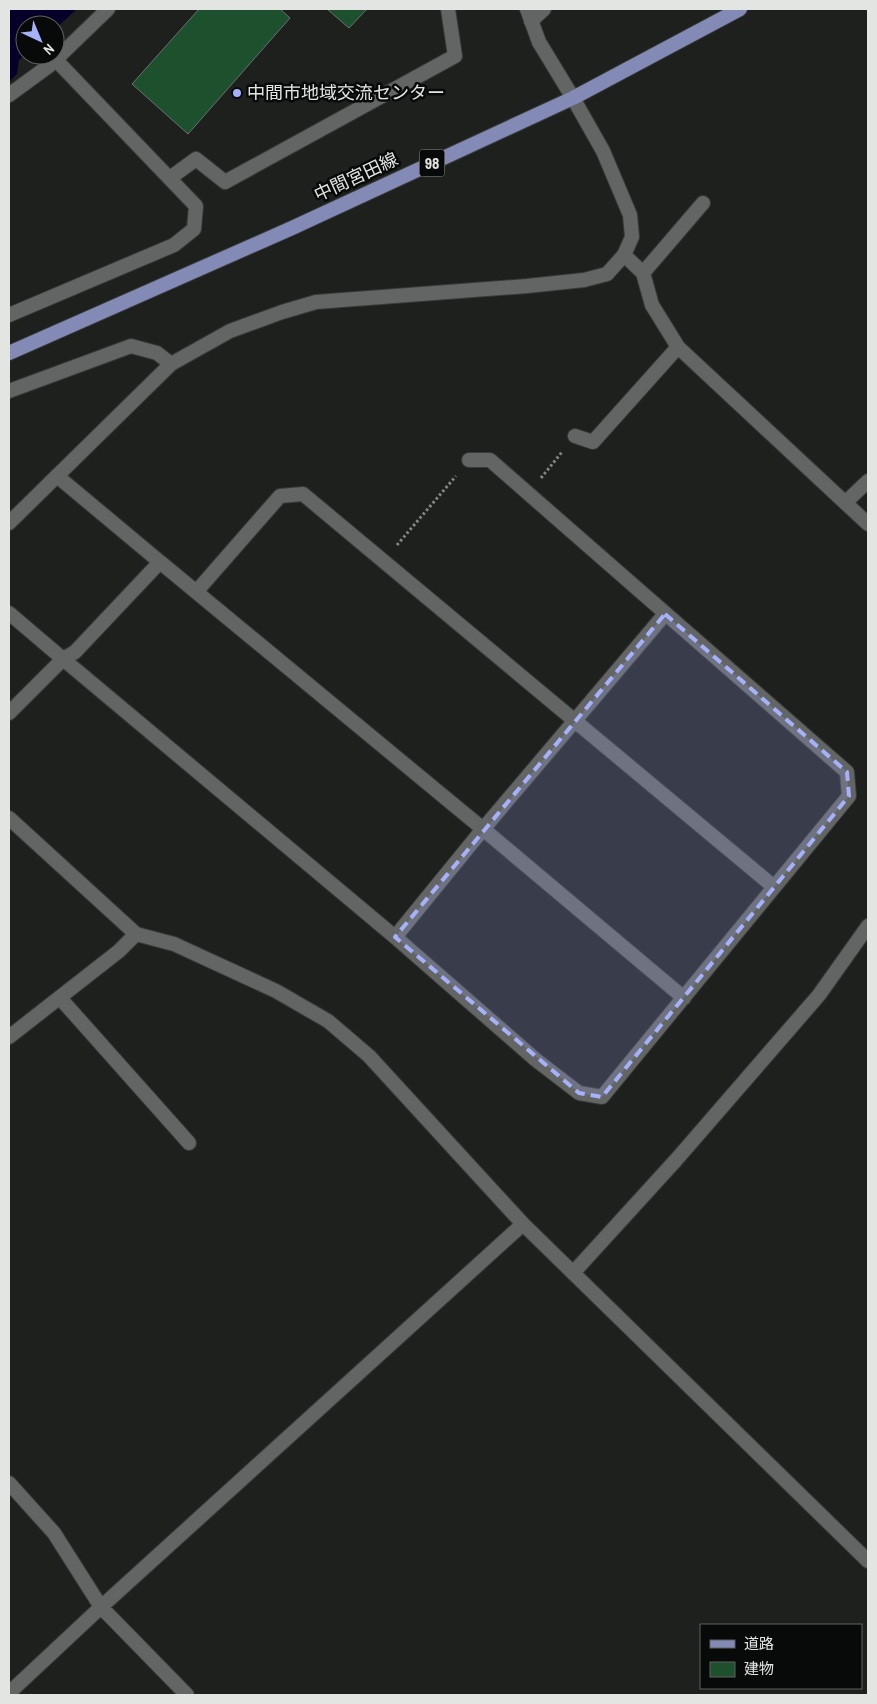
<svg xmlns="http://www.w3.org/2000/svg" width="877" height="1704" viewBox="0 0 877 1704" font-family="'Archivo Narrow','Noto Sans JP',sans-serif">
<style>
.water{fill:#050027}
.building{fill:#1d512e;stroke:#6d706e}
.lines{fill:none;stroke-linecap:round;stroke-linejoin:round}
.service-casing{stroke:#383a38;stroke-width:16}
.minor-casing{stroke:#383a38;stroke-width:16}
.tertiary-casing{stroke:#383a38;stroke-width:16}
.primary-casing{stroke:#383a38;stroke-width:16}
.path{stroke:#848684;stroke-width:3;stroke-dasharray:2.5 2.5;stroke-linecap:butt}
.service{stroke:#626563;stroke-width:14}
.minor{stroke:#626563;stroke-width:14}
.tertiary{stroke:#626563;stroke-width:14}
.primary{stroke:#828ab5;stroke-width:14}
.marked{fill:#a6b1fc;fill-opacity:0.2;stroke:#a6b1fc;stroke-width:4;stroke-dasharray:10 6;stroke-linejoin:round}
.poi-dot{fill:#a6b1fc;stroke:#080909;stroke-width:2}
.labels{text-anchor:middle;stroke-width:5;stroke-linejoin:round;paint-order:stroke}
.shield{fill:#080909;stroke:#a1a3a2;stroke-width:1}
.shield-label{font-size:16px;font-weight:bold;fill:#e3e5e3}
.poi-label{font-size:18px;fill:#e3e5e3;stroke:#080909;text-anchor:start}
.street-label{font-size:18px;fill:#e3e5e3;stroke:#080909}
</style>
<rect width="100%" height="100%" fill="#1e201e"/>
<path class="water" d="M9,9H77L55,29V25H25V55L19,60L17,74L9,82Z"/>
<path class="building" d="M199,9H280L290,18L188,134L132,84Z
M327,9H367L349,28Z"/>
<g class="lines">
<defs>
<path id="service" d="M170,178L196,159L225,182L455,56L448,9"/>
<path id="minor" d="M531,21L544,9
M9,95L50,65L108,9
M624,255L643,273L652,305L678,347L868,524
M643,273L703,203
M9,315L174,245L194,229L196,206L56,60
M9,391L131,346L157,353L171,364
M575,436L593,442L678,347
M469,460H490L847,772L849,796L602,1097L579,1093L536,1060L395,937L63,659L75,652L160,562L483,829L684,998
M57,476L160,562
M846,502L868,481
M196,592L280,496L303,494L774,887
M9,613L63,659L9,713
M9,818L136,934L174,944L276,991L328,1021L369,1056L523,1224L868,1561
M395,937L483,829L665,614
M60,998L189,1143
M9,1037L119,951L136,934
M573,1273L676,1160L819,995L868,926
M9,1483L54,1533L101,1607L187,1695
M9,1693L101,1607L523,1224"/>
<path id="tertiary" d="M9,523L171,364L230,331L282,312L316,302L527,286L584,280L607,274L624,255L632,237L630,215L603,151L573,98L539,42L527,9"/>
<path id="primary" d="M9,353L292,228L573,98L740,9"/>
</defs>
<use href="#service" class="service-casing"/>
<use href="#minor" class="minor-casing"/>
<use href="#tertiary" class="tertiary-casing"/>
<use href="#primary" class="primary-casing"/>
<path class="path" d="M541,478L562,452
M397,545L456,476"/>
<use href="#service" class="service"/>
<use href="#minor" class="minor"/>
<use href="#tertiary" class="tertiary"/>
<use href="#primary" class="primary"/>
</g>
<path class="marked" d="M665,614L847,772L849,796L602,1097L579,1093L395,937Z"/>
<circle class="poi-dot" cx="237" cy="93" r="5"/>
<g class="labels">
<rect class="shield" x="419.5" y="149.5" width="25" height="27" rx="4"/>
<g class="shield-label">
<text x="432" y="169">98</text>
</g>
<g class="poi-label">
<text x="247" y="99">中間市地域交流センター</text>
</g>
<g class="street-label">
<text transform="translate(356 177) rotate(-25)" y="6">中間宮田線</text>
</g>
</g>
<rect width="877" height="1704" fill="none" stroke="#e3e5e3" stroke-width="20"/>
<rect x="700" y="1624" width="162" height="65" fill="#080909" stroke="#606160"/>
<rect x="710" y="1640" width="25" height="8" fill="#828ab5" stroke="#606160"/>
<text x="744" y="1649" font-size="15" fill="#e3e5e3">道路</text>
<rect x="710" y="1662" width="25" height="15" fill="#1d512e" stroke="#606160"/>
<text x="744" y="1674" font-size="15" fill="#e3e5e3">建物</text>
<g transform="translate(40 40) rotate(136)"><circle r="24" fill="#080909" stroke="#606160"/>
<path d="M0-4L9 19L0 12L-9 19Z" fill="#a6b1fc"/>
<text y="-8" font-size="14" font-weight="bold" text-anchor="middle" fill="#e3e5e3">N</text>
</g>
</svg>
